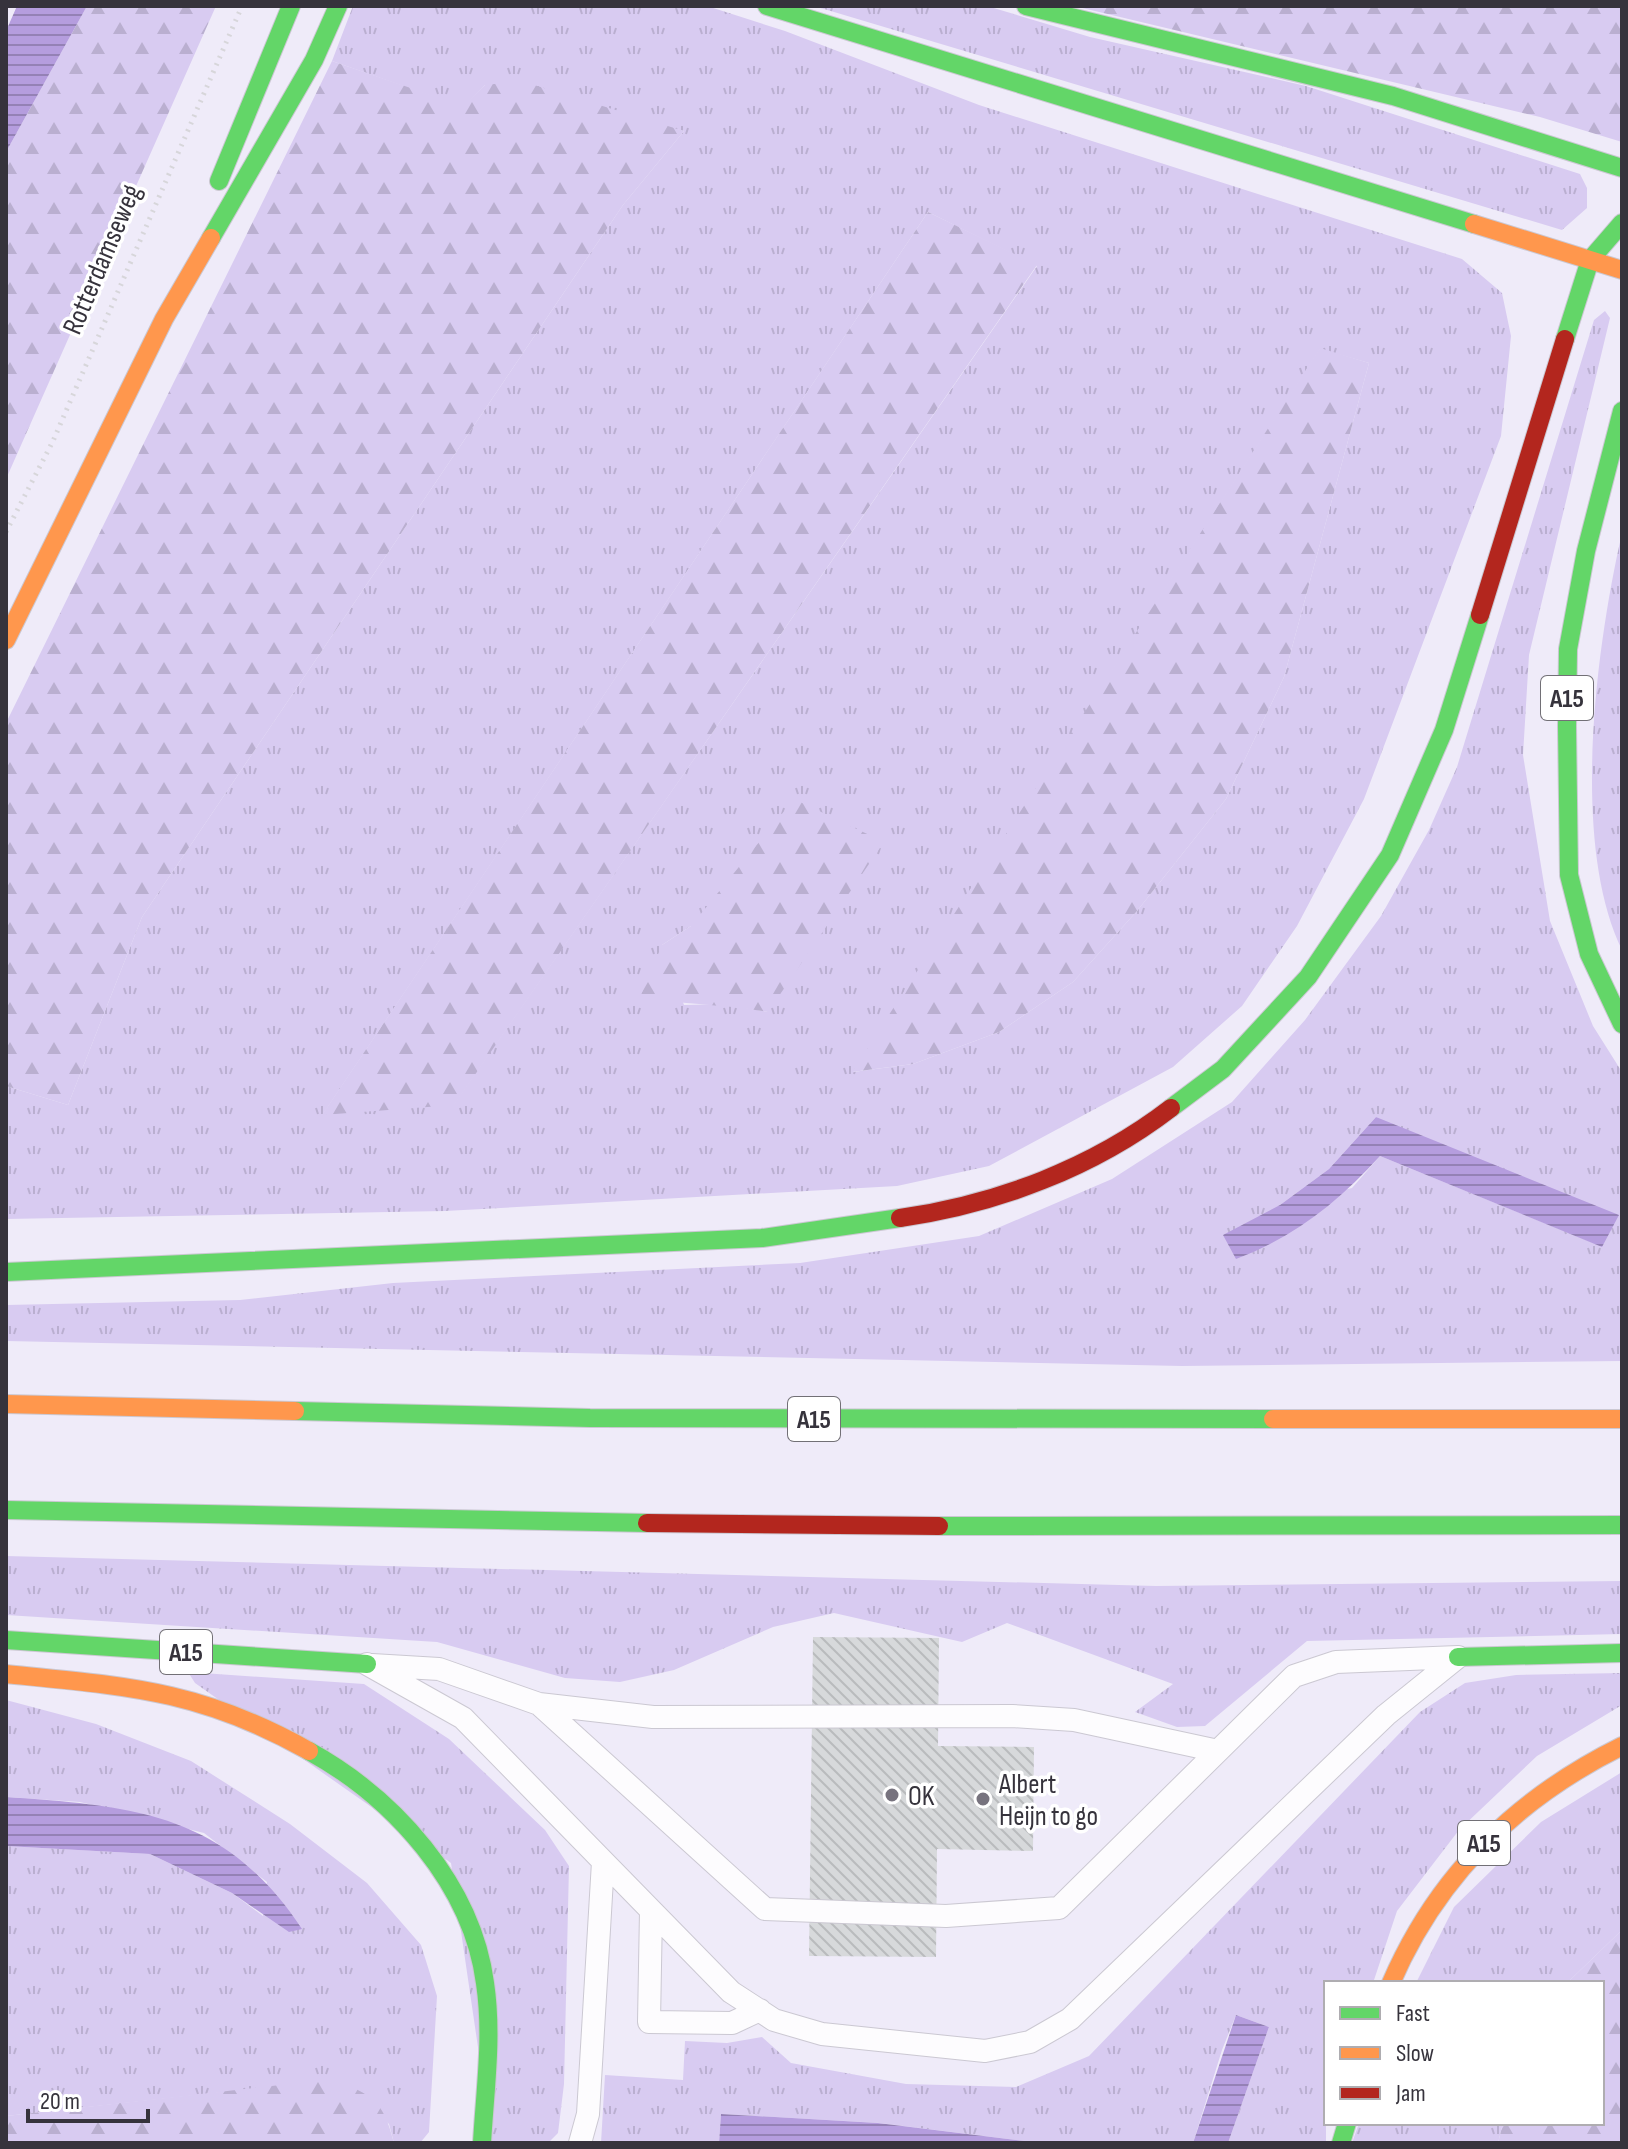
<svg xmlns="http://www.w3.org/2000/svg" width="1628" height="2149" viewBox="0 0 1628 2149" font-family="'Sofia Sans Condensed',sans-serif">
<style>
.grass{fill:url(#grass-tufts);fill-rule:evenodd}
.forest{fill:url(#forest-firs)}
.water{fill:url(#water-rules)}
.building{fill:url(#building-back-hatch)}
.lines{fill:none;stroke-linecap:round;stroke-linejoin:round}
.lane-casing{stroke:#cbc8d2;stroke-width:24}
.fast-casing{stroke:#cbc8d2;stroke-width:20}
.slow-casing{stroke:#cbc8d2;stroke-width:20}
.jam-casing{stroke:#cbc8d2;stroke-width:20}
.path{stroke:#d7d6da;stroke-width:5;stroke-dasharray:2 6;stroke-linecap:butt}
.lane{stroke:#fdfcfe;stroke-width:22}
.fast{stroke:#63d668;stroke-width:18}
.slow{stroke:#ff974d;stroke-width:18}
.jam{stroke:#b3261e;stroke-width:18}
.poi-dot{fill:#77737e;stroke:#fff;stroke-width:3}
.labels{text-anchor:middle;stroke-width:7;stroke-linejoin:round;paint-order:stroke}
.shield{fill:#fff;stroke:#727076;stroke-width:2}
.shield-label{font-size:26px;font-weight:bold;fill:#36333c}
.street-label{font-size:28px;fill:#36333c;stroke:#fff}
.poi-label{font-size:28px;fill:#36333c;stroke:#fff;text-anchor:start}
</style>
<defs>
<pattern id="grass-tufts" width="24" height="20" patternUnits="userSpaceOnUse" patternTransform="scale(2)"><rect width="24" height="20" fill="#d8cbf1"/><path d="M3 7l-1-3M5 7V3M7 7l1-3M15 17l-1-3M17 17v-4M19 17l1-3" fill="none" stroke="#baafd0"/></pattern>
<pattern id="forest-firs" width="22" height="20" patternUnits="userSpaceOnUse" patternTransform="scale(2)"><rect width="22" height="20" fill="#d8cbf1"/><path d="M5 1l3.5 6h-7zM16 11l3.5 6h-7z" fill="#baafd0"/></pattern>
<pattern id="water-rules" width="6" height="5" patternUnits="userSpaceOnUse" patternTransform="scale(2)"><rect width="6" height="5" fill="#b59dde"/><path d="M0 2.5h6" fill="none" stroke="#9481b5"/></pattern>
<pattern id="building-back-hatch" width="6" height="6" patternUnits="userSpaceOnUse" patternTransform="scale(2)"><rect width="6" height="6" fill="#d7d9db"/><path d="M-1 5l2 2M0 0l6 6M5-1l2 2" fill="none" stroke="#b9bbbd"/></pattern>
</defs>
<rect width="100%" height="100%" fill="#efebf9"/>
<path class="grass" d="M353,6H707L785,31L979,105L1462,259L1502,293L1511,336L1501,436L1364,799L1297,926L1242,1006L1173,1067L989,1166L897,1186L445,1211L6,1219V1086L68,1105L142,917L623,205L684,131L485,85L463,107L332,61ZM928,212L1037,266L454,1104L323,1114ZM1320,349L1369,363L1284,677L1226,799L1137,911L1073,982L999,1032L913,1064L853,1072ZM691,926L768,1012L724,1004L684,1005L662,945Z
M814,6H987L1090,37L1306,86L1580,174L1587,188V208L1562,230Z
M1605,311L1610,318L1529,655L1523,755L1550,921L1593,1026L1622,1072V1361L1182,1366L6,1341V1305L240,1300L393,1283L800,1263L979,1236L1112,1179L1232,1102L1305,1020L1381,916L1429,830L1457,767L1594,320ZM1376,1117L1601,1246L1380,1156L1352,1188L1280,1205L1329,1169Z
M1622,533V950C1570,843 1596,647 1622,533Z
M6,1556L1156,1586L1622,1581V1634L1307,1641L1205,1726L1177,1727L1135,1712L1173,1684L1007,1623L962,1642L834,1613L773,1627L674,1670L620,1682L565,1678L437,1642L6,1615Z
M188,1672L364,1684L449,1739L545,1830L569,1866L564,2084L558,2133L548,2143H492L451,1863L195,1683Z
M1622,1673V1705L1537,1756L1459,1830L1397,1911L1373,1983H1326V2143H1228L1269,2027L1236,2015L1222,2050L1193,2143H1041L879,2123L721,2114L719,2143H601L605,2075L683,2080L685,2041L727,2043L762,2037L791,2063L906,2084L1016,2087L1089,2056L1420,1712L1465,1683L1516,1675Z
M6,1700L96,1724L191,1761L290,1824L367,1883L421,1945L437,1996L429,2132L420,2143H394L389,2124L334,2080L6,2116V1846L150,1854L232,1893L263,1916L267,1882L204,1833L80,1802L6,1797Z
M1622,1772V1930L1567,1983H1416L1454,1907L1541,1822Z
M1359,2123H1503L1498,2143H1352Z"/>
<path class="forest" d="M87,6H216L6,479V152Z
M1074,6H1615L1622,8V142L1540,117Z
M332,61L463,106L485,85L521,81L684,131L623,205L142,917L68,1105L6,1086V723Z
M928,212L1037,265L454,1105L322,1115Z
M1320,348L1369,363L1284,677L1226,799L1137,911L1073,982L999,1032L913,1064L852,1072Z
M794,799L884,842L768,1012C725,1004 683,1005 640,997L662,945L691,926Z
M1622,1930V2143H1498L1503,2123H1602V1983H1567Z
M334,2079C373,2096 383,2100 394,2143H6V2116Z"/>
<path class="water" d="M17,6H87L6,152V31Z
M1376,1117L1619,1215L1602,1247L1380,1156C1338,1202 1295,1237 1236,1259L1223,1235L1280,1205L1329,1169Z
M6,1797C135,1806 225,1813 302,1929L289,1932L232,1893L150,1854L6,1846Z
M1236,2015L1269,2027L1228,2143H1193Z
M721,2114L878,2123L1041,2143H719Z"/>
<path class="building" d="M813,1637L939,1638L938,1746L1034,1747L1033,1851L937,1849L936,1957L809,1956Z"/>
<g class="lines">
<defs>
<path id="lane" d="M367,1664L463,1718L731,1992L774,2020L822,2034L985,2051L1030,2042L1070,2019L1386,1715L1458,1657
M372,1665L439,1669L539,1704L765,1909L946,1916L1059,1908L1294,1676L1336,1662L1458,1657
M539,1704L653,1717L1012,1716L1074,1720L1218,1751
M651,1911L649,2022L732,2023L760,2010
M580,2143L588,2114L603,1862"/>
<path id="fast" d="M767,6L1474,224
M1026,6L1393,96L1622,168
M219,181L291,6
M211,238L314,60L338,6
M1565,339L1590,260L1622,223
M1622,411L1586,551L1568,649L1567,726L1569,875L1589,954L1622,1024
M1171,1108L1223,1069L1308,977L1390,855L1444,730L1480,615
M6,1272L762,1238L900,1218
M295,1411L590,1418L1273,1419
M6,1510L647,1523
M939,1526L1622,1525
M6,1640L367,1664
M1458,1657L1622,1653
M309,1751C394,1798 472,1884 485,1983C493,2036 485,2090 482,2143
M1341,2143L1347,2123"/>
<path id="slow" d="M1474,224L1622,270
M6,640L164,319L211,238
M6,1404L295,1411
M1273,1419H1622
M6,1674C126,1686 201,1690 309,1751
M1391,1983C1437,1876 1517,1798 1622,1746"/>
<path id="jam" d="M1480,615L1565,339
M900,1218C997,1204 1093,1168 1171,1108
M647,1523L939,1526"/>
</defs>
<use href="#lane" class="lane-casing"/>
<use href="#fast" class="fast-casing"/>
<use href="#slow" class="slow-casing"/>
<use href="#jam" class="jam-casing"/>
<path class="path" d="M6,532L53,441L242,6"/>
<use href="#lane" class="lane"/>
<use href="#fast" class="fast"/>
<use href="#slow" class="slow"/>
<use href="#jam" class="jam"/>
</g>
<g class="poi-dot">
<circle cx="892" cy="1795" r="8"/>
<circle cx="983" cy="1799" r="8"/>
</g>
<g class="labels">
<g class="shield">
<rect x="1541" y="676" width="52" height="44" rx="6"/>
<rect x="788" y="1397" width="52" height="44" rx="6"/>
<rect x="160" y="1630" width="52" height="44" rx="6"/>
<rect x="1458" y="1821" width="52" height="44" rx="6"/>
</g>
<g class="shield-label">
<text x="1567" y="707">A15</text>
<text x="814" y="1428">A15</text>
<text x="186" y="1661">A15</text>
<text x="1484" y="1852">A15</text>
</g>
<g class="street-label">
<text transform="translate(101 259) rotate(-67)" y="10">Rotterdamseweg</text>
</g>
<g class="poi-label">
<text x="999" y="1793">Albert<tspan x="999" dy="32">Heijn to go</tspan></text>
<text x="908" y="1805">OK</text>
</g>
</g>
<rect width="1628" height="2149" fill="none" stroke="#36333c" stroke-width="16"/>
<rect x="1324" y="1981" width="280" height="144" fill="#ffffff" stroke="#afadb1" stroke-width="2"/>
<rect x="1340" y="2007" width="40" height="12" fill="#63d668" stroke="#afadb1" stroke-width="2"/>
<text x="1396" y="2021" font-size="24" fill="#36333c">Fast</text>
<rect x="1340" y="2047" width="40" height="12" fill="#ff974d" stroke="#afadb1" stroke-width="2"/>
<text x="1396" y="2061" font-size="24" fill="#36333c">Slow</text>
<rect x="1340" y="2087" width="40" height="12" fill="#b3261e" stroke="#afadb1" stroke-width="2"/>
<text x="1396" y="2101" font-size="24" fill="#36333c">Jam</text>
<path d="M28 2109v12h120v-12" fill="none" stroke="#36333c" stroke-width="4"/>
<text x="40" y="2109" font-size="24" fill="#36333c" stroke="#ffffff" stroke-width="6" paint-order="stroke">20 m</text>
</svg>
